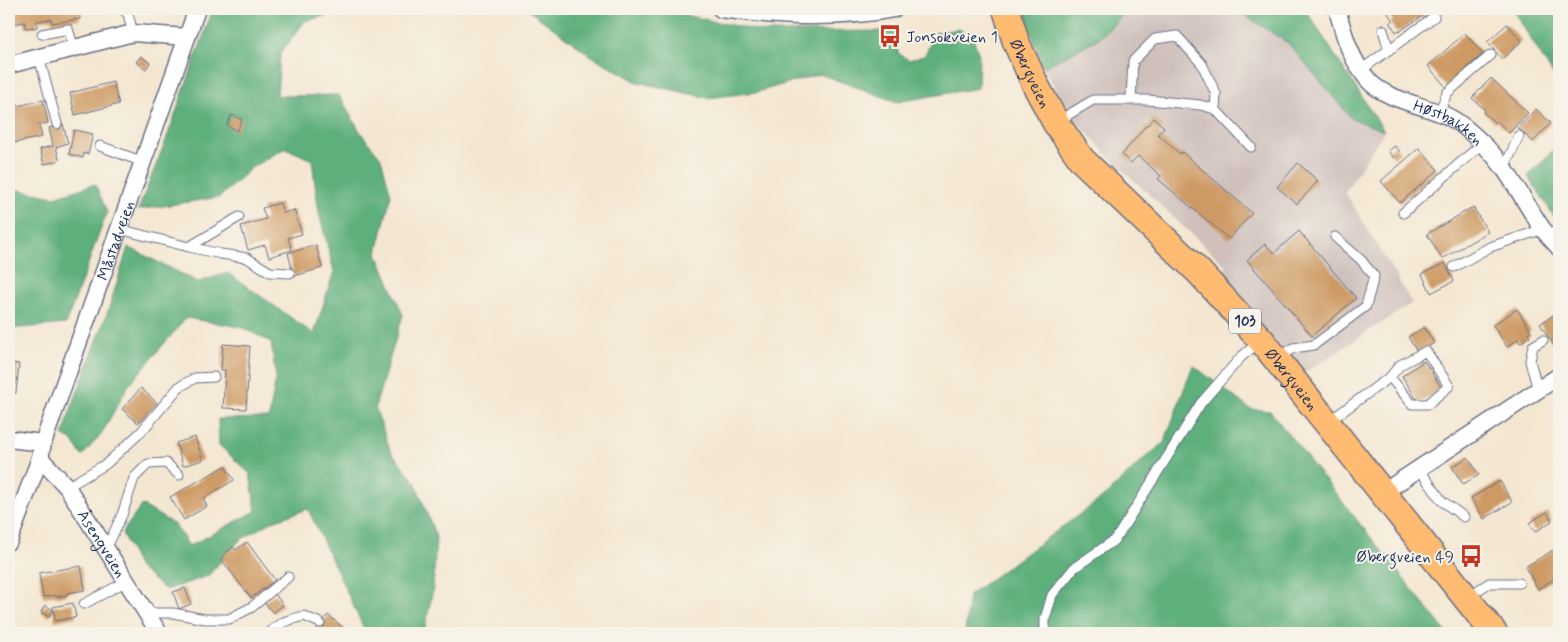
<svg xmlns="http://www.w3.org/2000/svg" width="1568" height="642" viewBox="0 0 1568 642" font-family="Mynerve,sans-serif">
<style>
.industrial{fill:#cfc0bb}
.forest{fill:#5daf7c;stroke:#3c6f6d}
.building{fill:#cd9a63}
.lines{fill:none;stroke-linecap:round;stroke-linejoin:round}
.lane-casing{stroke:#676f86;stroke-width:11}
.street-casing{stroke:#676f86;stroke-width:19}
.primary-casing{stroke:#676f86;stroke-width:29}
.lane{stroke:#fff;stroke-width:9}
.street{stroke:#fff;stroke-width:16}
.primary{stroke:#ffbb71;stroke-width:26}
.labels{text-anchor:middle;stroke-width:4;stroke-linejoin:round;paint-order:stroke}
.shield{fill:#f7f3e8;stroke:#5d6a87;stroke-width:1}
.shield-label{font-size:15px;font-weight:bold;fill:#1b2f5e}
.poi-label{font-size:16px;fill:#1b2f5e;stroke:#f7f3e8;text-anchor:start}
.street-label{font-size:16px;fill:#1b2f5e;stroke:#f7f3e8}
</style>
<rect width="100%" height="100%" fill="#f7f3e8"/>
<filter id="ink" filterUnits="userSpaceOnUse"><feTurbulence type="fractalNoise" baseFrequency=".02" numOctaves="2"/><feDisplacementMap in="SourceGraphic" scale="10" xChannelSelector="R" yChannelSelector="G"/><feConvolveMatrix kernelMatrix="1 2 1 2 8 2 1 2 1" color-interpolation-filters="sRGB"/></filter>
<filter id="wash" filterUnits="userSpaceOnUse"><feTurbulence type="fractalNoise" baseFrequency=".0096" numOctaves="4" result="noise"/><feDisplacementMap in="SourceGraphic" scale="20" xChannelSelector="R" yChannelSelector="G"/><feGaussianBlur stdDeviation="1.12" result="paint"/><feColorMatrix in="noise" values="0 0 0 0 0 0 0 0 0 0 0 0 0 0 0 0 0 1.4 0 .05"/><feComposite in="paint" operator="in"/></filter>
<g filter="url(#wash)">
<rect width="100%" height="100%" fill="#f4e7d1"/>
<path class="industrial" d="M1129,9H1234L1288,43L1351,118L1384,131L1345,192L1412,303L1303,374L1216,276L1227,267L1113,161L1075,120L1043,68L1101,37Z"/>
<path class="forest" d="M213,9H351L305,21L280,54L277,96L339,95L361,133L381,158L391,195L377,253L403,315L375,407L390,450L415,482L436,537L433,590L424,633H366L308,509L273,521L240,540L208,576L166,590L139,568L122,533L142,505L175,525L189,546L256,511L250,474L219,445L218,419L269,418L276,377L271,342L241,327L186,318L128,386L102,433L82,456L72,440L63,436L70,412L107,314L128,247L198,282L228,273L314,334L334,271L319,213L312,160L285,148L251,168L220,197L138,210L166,140Z
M527,9H656L764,32L896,31L898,53L909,60L925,55L935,33L959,29L973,38L979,55L978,88L897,102L820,74L757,92L708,98L637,82L590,55Z
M1023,9H1129L1101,37L1043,68Z
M1235,9H1305L1384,131L1351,118L1288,43Z
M1512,9H1559V84Z
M1559,144V224L1528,176Z
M95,184L107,212L66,324L9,329V188L55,197Z
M1193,365L1250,409L1270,411L1447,633H965L969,595L1106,495L1146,457L1164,443Z"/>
<g id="blocks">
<path class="building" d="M11,9H79L80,19L52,23L51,19L37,21V27L25,28V22L13,24Z
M1385,9H1433L1400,31L1399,30L1396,32L1390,23L1393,21Z
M1507,24L1522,41L1502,59L1487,42Z
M1465,33L1483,54L1467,68L1468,70L1459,78L1458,77L1446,87L1428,66Z
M141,56L150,63L146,69L136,62Z
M1491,78L1528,113L1509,133L1497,121L1495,123L1483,112L1485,110L1472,98Z
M113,82L119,104L75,115L70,93Z
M43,100L48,123L39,125L42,137L9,144V108Z
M1536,109L1551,123L1533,142L1518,128Z
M232,115L242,120L237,131L227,125Z
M1154,118L1164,127L1158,134L1180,154L1182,152L1252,213L1229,239L1158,179L1161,176L1138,156L1131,163L1122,155L1147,124L1148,125Z
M63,124L68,143L56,147L59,159L57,161L44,164L40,149L53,146L49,128Z
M74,130L93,134L88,154L84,153L83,158L69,154Z
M1395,146L1400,152L1394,158L1388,151Z
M1419,148L1438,170L1400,203L1381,181Z
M1298,163L1318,181L1297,204L1277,187Z
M280,203L283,213L294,210L302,234L288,238L292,250L269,257L265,245L248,250L241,226L266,219L262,208Z
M1473,207L1488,232L1442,259L1427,234Z
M1299,231L1356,298L1312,336L1247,260L1265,244L1274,253Z
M316,245L322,268L294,276L288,253Z
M1445,263L1454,281L1431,293L1422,274Z
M1517,309L1531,331L1528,333L1530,336L1520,343L1518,339L1507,347L1493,325Z
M1557,313L1559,316V344L1555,347L1540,324Z
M1424,327L1434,343L1418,353L1408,337Z
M223,344L250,346L246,409L223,408L225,370H221Z
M1424,361L1429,369L1431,368L1433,372L1432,373L1442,389L1419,403L1402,376Z
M9,363L19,364L16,393L9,392Z
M141,388L157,403L138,423L122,409Z
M195,437L203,460L183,466L176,443Z
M1468,457L1479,475L1463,484L1452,467Z
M225,466L234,480L203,499L207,506L184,520L170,497Z
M1500,481L1512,502L1484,519L1471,498Z
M1547,512L1552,521L1535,532L1529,523Z
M247,542L275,580L251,598L221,559L224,556L223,555L233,547L235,550Z
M1555,549L1559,557V576L1538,589L1525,567Z
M81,566L85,590L67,593V595L56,597V595L43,597L39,573Z
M185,588L191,604L179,609L173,592Z
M275,594L283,605L273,613L264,602Z
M73,603L76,617L55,621L53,607Z
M45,605L53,610L49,617L41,612Z
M328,615L346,630L343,633H318L315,631Z"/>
</g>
</g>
<g filter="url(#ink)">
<use href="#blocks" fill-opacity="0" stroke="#676f86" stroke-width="1"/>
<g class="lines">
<defs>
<path id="lane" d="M123,9L128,14L133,33
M1383,30L1389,50
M42,34L68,29L74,48
M39,57L57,124
M1361,70L1434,17
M1131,100L1133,61L1155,39L1177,36L1202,64L1216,94L1215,109
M1439,113L1447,93L1491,55
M1058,121L1093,100H1148L1200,105L1215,109L1251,147
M100,146L143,162
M1504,168L1519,136
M1403,213L1483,143
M119,229L189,247L221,254L247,258L270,272L290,273
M189,247L239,217
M1454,267L1490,247L1543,229
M1279,358L1293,348L1314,345L1366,306L1374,276L1361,260L1335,237
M1538,390L1530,361L1533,346L1543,340
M1328,422L1390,377L1400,365L1426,351L1449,386L1428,404H1412L1390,377
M1419,469L1442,501L1464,517
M67,487L106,464L141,432L179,387L195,378L214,377
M106,549L122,515L134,478L148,464L166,463L179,475
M1469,596L1489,583H1519
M84,604L127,581
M146,613H173L205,619H229L252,607L288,577
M270,633C278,622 292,619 304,616L320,623
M1045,633V619L1052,595L1074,568L1113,541L1119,534L1201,403L1241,357L1259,342"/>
<g id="street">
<path d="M721,9C777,17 837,20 894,9"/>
<path id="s1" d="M1337,9C1344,35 1350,59 1369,81C1387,101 1427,105 1451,118C1462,124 1472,133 1481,142C1507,166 1522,199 1542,228C1547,235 1554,242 1559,248"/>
<path d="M9,65L133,33L187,37"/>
<path d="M9,439L43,443"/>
<path id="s2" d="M40,458L67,487L159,633"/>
<path d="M1382,493L1559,376"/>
<path id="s3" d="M9,541L40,458L43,443L197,9"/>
</g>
<g id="primary">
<path id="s4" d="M1006,9L1016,42L1036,86L1056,123L1082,160L1199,272L1262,341L1494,633"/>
</g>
</defs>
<use href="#lane" class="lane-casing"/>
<use href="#street" class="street-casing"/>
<use href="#primary" class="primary-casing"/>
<use href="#lane" class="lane"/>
<use href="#street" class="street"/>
<use href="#primary" class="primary"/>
</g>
</g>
<defs>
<symbol id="bus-bare" viewBox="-9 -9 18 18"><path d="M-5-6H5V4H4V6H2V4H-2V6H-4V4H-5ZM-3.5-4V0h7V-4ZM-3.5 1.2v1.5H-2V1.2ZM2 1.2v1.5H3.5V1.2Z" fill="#c8321e" stroke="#f7f3e8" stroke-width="2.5" paint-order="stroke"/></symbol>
</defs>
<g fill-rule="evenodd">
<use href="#bus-bare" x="874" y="20" width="32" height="32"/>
<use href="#bus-bare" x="1455" y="540" width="32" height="32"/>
</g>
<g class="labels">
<rect class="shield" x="1229" y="308.5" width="32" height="25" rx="4"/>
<g class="shield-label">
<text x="1245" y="326">103</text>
</g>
<g class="poi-label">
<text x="906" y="42">Jonsokveien 1</text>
<text x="1454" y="562" text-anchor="end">Øbergveien 49</text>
</g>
<g class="street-label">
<text dy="6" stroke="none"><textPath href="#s4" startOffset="69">Øbergveien</textPath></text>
<text dy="6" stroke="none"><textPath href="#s1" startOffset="170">Høstbakken</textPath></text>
<text dy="6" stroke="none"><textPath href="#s3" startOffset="319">Måstadveien</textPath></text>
<text dy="6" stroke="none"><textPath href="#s4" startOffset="474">Øbergveien</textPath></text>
<text dy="6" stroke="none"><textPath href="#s2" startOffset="106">Åsengveien</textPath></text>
</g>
</g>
<rect width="1568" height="642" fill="none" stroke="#f7f3e8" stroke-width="30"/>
</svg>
